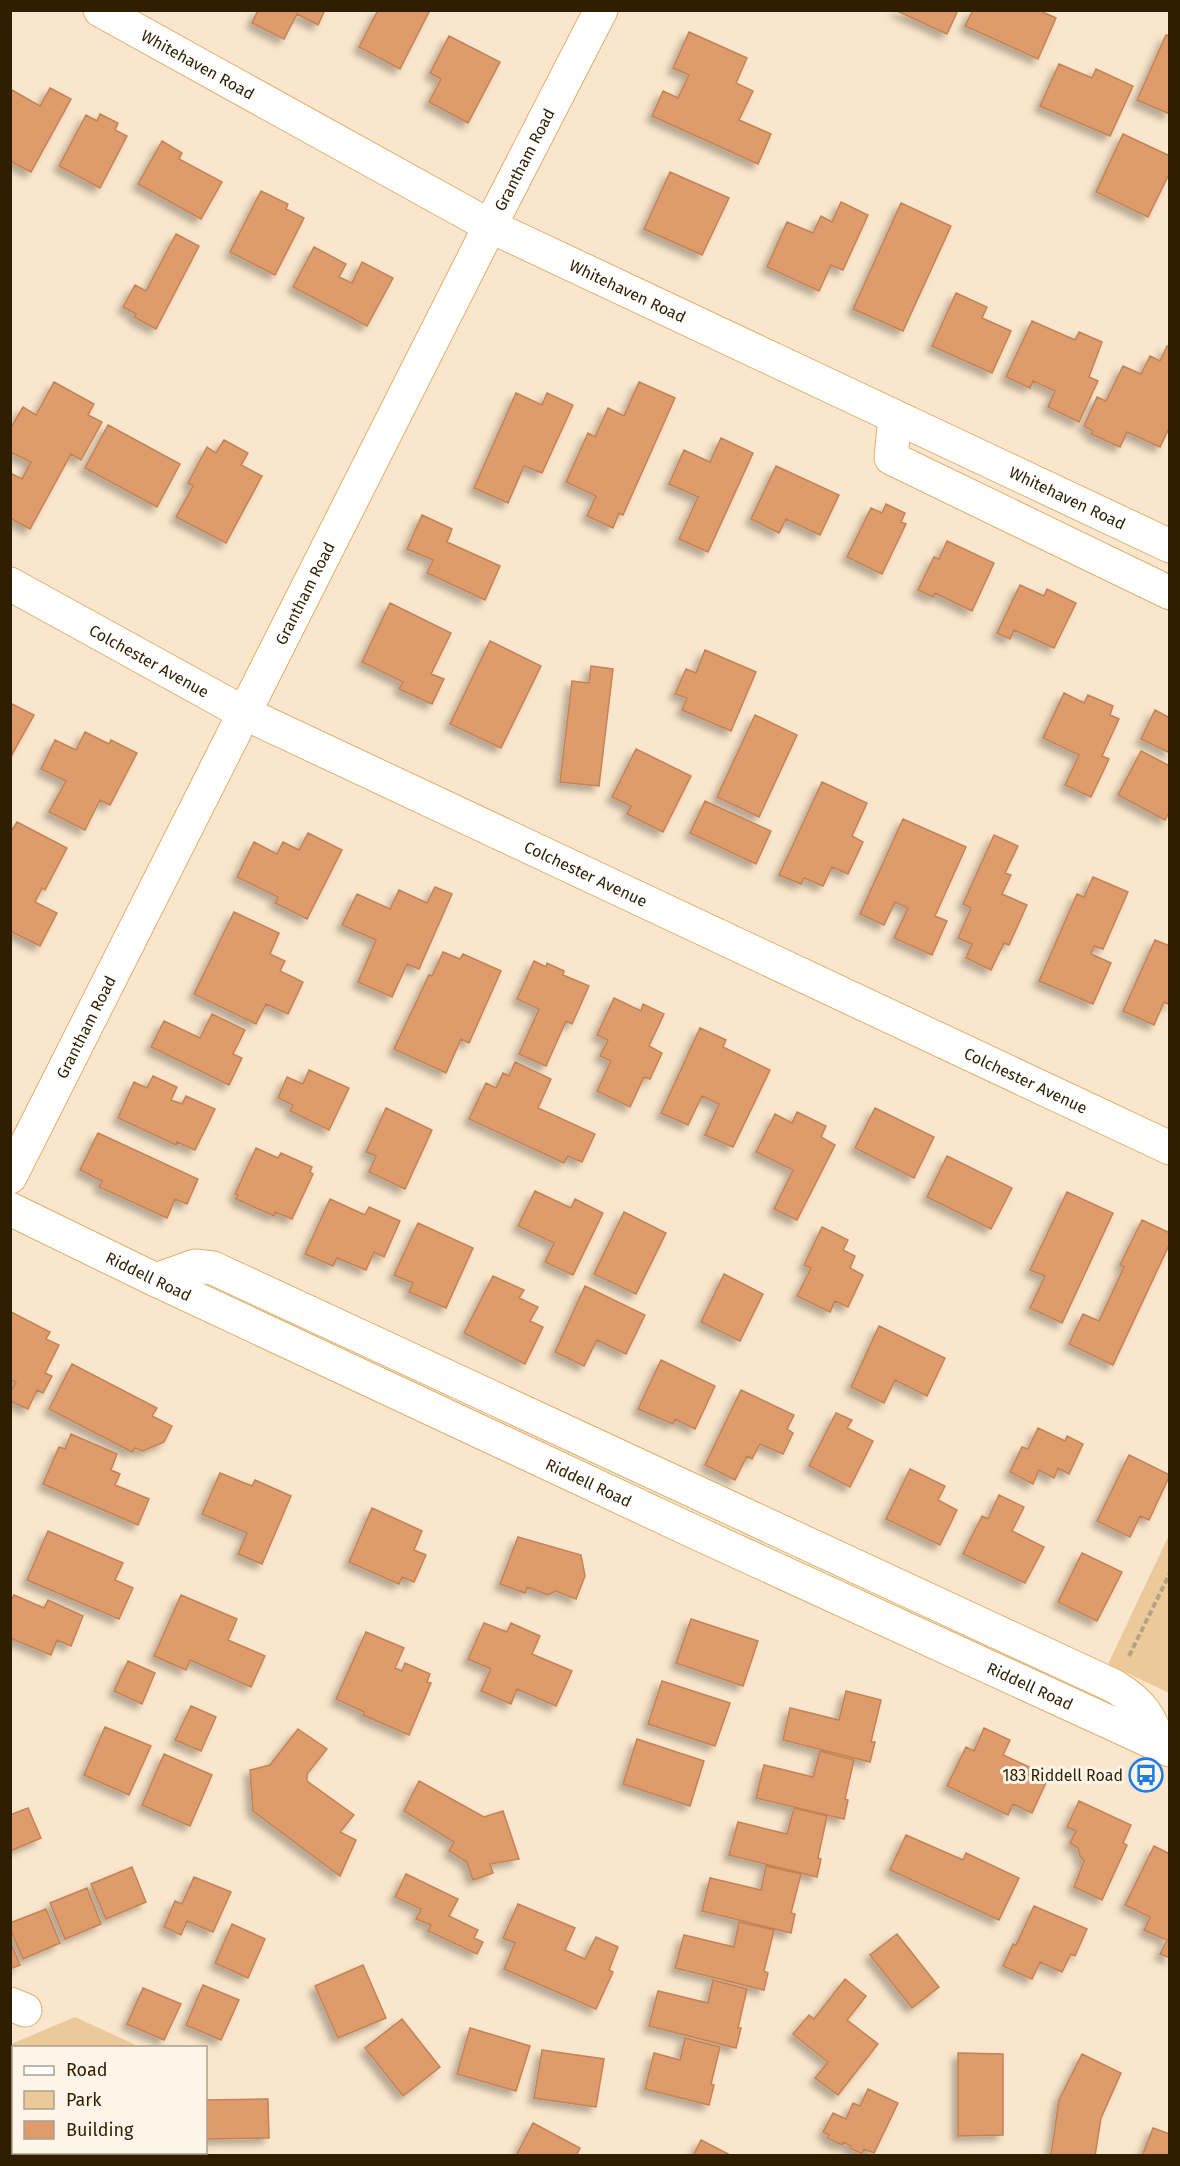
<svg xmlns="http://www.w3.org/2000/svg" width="1180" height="2166" viewBox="0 0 1180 2166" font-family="'Fira Sans',sans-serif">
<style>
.green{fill:#ecc999}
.building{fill:#de9b6c;stroke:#c48354;stroke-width:1.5;filter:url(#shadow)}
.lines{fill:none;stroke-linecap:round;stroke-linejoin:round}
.minor-casing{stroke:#dfb06c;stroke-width:35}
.path{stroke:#b5a186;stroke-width:4;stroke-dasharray:6 3;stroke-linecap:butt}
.minor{stroke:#fff;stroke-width:33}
.labels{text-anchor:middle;stroke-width:6;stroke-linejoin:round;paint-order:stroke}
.street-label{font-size:16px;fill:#301e01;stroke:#fff5e8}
.poi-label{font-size:16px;fill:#301e01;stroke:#fff5e8;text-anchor:end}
</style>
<defs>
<filter id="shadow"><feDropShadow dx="-5.5" dy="5.5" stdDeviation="3" flood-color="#0004"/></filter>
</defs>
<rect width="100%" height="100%" fill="#fae6cc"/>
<path class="green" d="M1169,1535V1693L1108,1664Z
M75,2017L140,2047L14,2048V2152L110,2153L103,2156L11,2155V2044Z"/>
<path class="building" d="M258,10H325L318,25L297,14L284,39L252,23Z
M378,10H430L400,69L359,47Z
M895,10H958L947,34Z
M973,10H1038L1056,18L1038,59L965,26Z
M689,32L747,58L736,83L753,91L739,120L771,134L758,164L652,116L663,91L678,98L689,75L673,68Z
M1166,35L1170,36V114L1137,100Z
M449,36L500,62L468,123L429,102L441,79L430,73Z
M1059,64L1092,78L1096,69L1133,86L1110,136L1040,106Z
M50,88L71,99L31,172L10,161V93L12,90L40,106Z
M100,114L118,123L115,130L127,136L100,188L59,166L86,115L97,121Z
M1123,134L1170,156V172L1148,217L1096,192Z
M162,141L182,153L179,159L222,182L201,219L138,184Z
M670,172L729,198L702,255L644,229Z
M261,191L288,204L286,209L304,218L275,275L230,252Z
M841,202L868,215L843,270L831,265L819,291L767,267L787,222L813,233L821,216L832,222Z
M901,203L951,226L903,331L853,309Z
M176,234L199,246L156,329L134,317L136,314L123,307L135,285L146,291Z
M314,247L346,264L339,277L352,283L362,262L393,278L367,326L293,287Z
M956,293L987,307L982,318L1011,331L992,373L932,346Z
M1032,321L1075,340L1079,332L1102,342L1089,377L1098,381L1079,422L1048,407L1055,391L1033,381L1030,388L1006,377Z
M1167,346L1170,348V426L1160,447L1127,432L1120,447L1091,434L1093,431L1084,426L1097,397L1106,401L1123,366L1141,374L1150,356L1160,361Z
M54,382L94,404L88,415L102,422L81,460L71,454L30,529L10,518V473L22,479L31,462L10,452V429L23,407L36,415Z
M639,382L675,398L623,515L619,513L613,528L587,516L596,496L566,482L588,433L595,437L608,408L624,416Z
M516,393L542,405L547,393L573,405L542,473L524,466L508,503L474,488Z
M108,425L180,464L157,507L85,468Z
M721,438L753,453L708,552L679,539L698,497L669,484L684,450L710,462Z
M224,440L248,453L241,465L262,476L226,543L176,517L193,486L188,483L207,447L216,453Z
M776,466L839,495L820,535L786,519L779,533L751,519Z
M886,504L905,513L901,522L906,524L882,574L847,557L871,508L882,513Z
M422,515L452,529L447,542L500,566L485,600L427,573L433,560L407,549Z
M947,541L994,563L972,611L935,593L933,597L918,590L934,557L939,559Z
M1020,585L1044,596L1047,589L1076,603L1054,648L1014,630L1010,639L997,633Z
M390,603L451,633L431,674L444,679L432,704L399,689L403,682L362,662Z
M490,641L541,666L501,748L450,724Z
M705,650L756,672L731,731L682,710L687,698L675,694L686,669L696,673Z
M591,666L613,669L599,786L560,782L572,681L589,683Z
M1064,693L1084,703L1088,695L1113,706L1110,715L1119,719L1102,756L1109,759L1091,797L1065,785L1079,755L1043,738Z
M10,703L34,715L10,758Z
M1155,710L1170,718V753L1141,739Z
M755,715L797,735L759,817L717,797Z
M85,732L109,744L111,740L137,753L110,805L100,800L85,830L49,812L66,781L41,769L55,740L76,750Z
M636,749L691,776L663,832L627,814L631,806L612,797Z
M1141,751L1170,766V811L1165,820L1118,795Z
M822,782L867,803L852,836L863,842L848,874L832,867L823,886L804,878L801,884L779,875Z
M705,801L771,831L756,864L690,833Z
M903,819L966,847L935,916L947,921L932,955L894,938L908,908L895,902L884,925L860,914Z
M17,822L67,848L45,890L42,888L35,902L57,913L40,946L10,931V833Z
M308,833L342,850L307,919L275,903L278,897L237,877L254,842L277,854L283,842L299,850Z
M994,835L1018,846L1005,873L1011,875L1002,894L1027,905L1009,945L1004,943L991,970L966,958L972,944L958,938L971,908L963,904Z
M1093,877L1128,892L1103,949L1094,946L1091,954L1111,963L1093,1004L1039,981L1077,894L1084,897Z
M435,887L452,894L419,969L407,964L392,997L358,982L376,940L342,925L357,894L390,909L399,890L427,903Z
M234,912L279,933L270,954L285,961L280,971L303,982L288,1014L266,1004L256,1024L194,994Z
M1155,940L1170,946V1005L1164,1002L1154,1025L1123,1011Z
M443,952L460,959L463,954L501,971L469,1043L461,1039L446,1073L394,1049L429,975L432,976Z
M534,961L546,967L547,963L564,971L563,975L589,986L572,1024L566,1021L546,1066L519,1054L539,1009L517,999Z
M614,998L641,1011L643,1004L664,1014L649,1046L662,1053L650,1079L644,1077L630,1107L597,1091L611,1061L600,1056L608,1040L597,1035Z
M212,1014L245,1030L233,1054L242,1058L229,1085L151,1047L164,1021L200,1038Z
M700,1028L726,1040L723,1047L770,1070L733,1147L705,1135L719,1104L702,1096L688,1125L661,1113Z
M515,1062L551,1079L538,1108L595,1134L582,1162L568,1156L564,1163L469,1119L486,1083L496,1088L503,1073L509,1076Z
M309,1070L349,1088L329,1130L290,1111L293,1105L278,1098L287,1077L303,1084Z
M153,1076L177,1087L171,1100L182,1104L186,1096L215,1109L195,1150L177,1142L176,1145L118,1118L134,1082L147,1088Z
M386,1108L432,1130L405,1189L369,1172L376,1156L366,1152Z
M875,1108L934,1137L914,1178L855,1148Z
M797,1112L826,1126L821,1137L835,1145L797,1220L774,1209L793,1170L756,1152L775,1114L792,1123Z
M98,1133L198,1179L187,1204L175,1199L167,1218L99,1187L102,1181L80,1170Z
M256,1148L278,1158L281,1153L312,1167L310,1172L313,1174L292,1219L275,1212L274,1216L236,1199L238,1195L235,1194Z
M947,1156L1012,1188L991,1229L927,1197Z
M535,1191L571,1208L575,1199L603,1213L573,1275L545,1262L554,1243L518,1226Z
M1067,1192L1113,1213L1062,1323L1030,1308L1045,1276L1030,1270Z
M330,1199L365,1215L369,1207L400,1221L384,1257L374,1252L366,1270L337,1258L333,1266L305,1254Z
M624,1212L666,1233L636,1294L594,1274Z
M1142,1220L1170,1233V1243L1113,1365L1069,1344L1083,1314L1099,1321L1124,1267L1120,1265Z
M418,1223L473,1248L446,1308L409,1292L413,1283L394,1275Z
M822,1227L848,1240L843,1250L855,1256L850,1268L863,1275L848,1307L835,1301L830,1312L797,1296L811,1268L804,1265Z
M724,1274L763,1294L740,1341L701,1322Z
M493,1276L524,1290L519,1298L538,1307L530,1321L543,1327L525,1364L464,1333Z
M585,1286L645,1315L626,1354L597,1340L584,1366L555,1352Z
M11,1312L50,1332L46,1339L59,1345L45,1373L52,1376L43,1393L37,1390L28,1409L10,1401V1393L16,1382L10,1380Z
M879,1326L945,1358L927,1396L895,1380L884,1403L851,1387Z
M661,1360L715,1386L695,1429L675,1419L673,1424L638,1409Z
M72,1364L157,1408L152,1416L172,1426L164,1442L143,1451L135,1448L132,1452L49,1409Z
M741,1390L794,1415L787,1429L793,1433L783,1454L760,1444L752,1459L747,1456L735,1480L705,1465Z
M836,1413L852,1420L847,1428L873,1441L850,1487L809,1466Z
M1038,1428L1065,1441L1067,1436L1083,1444L1069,1474L1058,1468L1054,1478L1039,1470L1033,1484L1010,1472L1022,1447L1028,1449Z
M71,1434L117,1454L111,1470L120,1474L115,1485L149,1499L138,1525L43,1484L59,1447L65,1449Z
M1129,1455L1170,1475L1149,1520L1140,1516L1130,1537L1097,1521Z
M910,1469L945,1486L938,1500L957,1510L940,1545L886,1519Z
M220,1473L252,1486L255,1480L291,1496L262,1564L238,1554L247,1533L202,1514Z
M999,1495L1024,1507L1012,1531L1044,1547L1025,1583L963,1554L982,1516L988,1519Z
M372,1508L422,1531L414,1550L426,1555L414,1582L402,1577L399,1584L349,1562Z
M48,1531L123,1563L115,1580L133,1588L119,1619L27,1580Z
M518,1537L581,1555L585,1576L576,1599L556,1591L548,1595L527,1587L525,1593L500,1584Z
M1082,1553L1122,1572L1097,1621L1058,1602Z
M14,1595L44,1608L48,1600L83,1616L71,1646L57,1640L51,1655L10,1638V1602Z
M181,1595L237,1619L228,1640L265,1656L251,1687L190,1660L186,1670L154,1656Z
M691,1619L758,1641L743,1686L676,1663Z
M484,1623L507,1632L511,1623L540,1636L532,1654L572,1671L556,1706L517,1689L511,1704L481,1691L491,1669L468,1659Z
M366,1632L404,1648L395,1668L402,1671L405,1663L430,1674L427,1682L431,1683L409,1735L363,1715L364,1712L336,1699Z
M128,1661L155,1673L142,1704L114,1691Z
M662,1681L730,1703L715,1746L648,1724Z
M846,1691L881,1700L871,1742H875L870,1762L783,1740L790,1708L839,1720Z
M191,1706L216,1717L201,1751L175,1740Z
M105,1727L151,1746L129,1795L84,1775Z
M984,1728L1010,1740L1003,1755L1049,1776L1032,1813L1013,1804L1008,1815L947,1786L966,1747L974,1751Z
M298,1729L327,1749L307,1774V1781L354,1815L340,1832L356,1840L340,1876L253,1811L250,1770L270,1765Z
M637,1739L704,1761L690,1806L623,1784Z
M820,1751L854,1760L845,1799L848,1800L844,1819L756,1798L764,1765L813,1777Z
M164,1754L212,1775L190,1826L142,1805Z
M419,1781L484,1817L503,1811L519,1859L490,1864L493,1873L473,1880L467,1862L449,1851L454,1842L404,1811Z
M1079,1801L1131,1825L1123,1843L1127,1845L1102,1900L1074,1887L1084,1861L1080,1856L1078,1848L1070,1843L1076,1831L1067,1827Z
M28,1808L41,1838L10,1851V1815Z
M794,1808L827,1816L818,1858L821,1859L817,1877L729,1855L738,1822L787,1834Z
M906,1835L963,1860L966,1853L1019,1878L999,1920L890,1870Z
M1154,1846L1170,1854V1958L1160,1954L1167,1940L1144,1930L1150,1917L1125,1905Z
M766,1866L801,1874L791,1913L795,1914L791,1933L702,1911L710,1878L761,1890Z
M132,1867L146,1902L106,1919L91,1884Z
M406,1874L458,1899L449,1916L478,1930L474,1938L483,1942L477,1954L428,1931L431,1925L416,1919L421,1909L395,1897Z
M194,1877L231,1892L213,1932L187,1921L181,1935L164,1927L175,1901L182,1904Z
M87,1888L101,1924L65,1939L50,1903Z
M518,1904L575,1928L565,1950L585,1959L596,1937L618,1947L609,1970L613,1972L596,2009L504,1969L515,1943L503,1938Z
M1034,1906L1087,1929L1075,1956L1071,1954L1062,1972L1040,1962L1032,1979L1003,1966L1013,1944L1016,1945Z
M46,1909L60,1943L23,1959L10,1928V1923Z
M739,1922L774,1930L764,1971L768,1973L764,1990L675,1968L684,1935L734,1947Z
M232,1924L265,1939L248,1978L215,1963Z
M897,1934L939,1987L912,2008L870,1955Z
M10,1941L20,1965L10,1969Z
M363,1965L386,2018L338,2038L315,1986Z
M845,1979L866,1996L847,2020L878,2044L838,2095L815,2078L828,2062L793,2034L809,2015L814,2019Z
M713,1980L747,1989L738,2028H741L736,2048L649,2026L658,1991L708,2003Z
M203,1985L239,2000L221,2040L186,2025Z
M143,1988L181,2004L164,2040L127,2024Z
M402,2019L440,2067L403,2096L365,2048Z
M470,2028L530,2046L516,2091L457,2074Z
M685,2038L720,2047L711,2084L714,2085L709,2105L645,2089L654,2053L680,2060Z
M542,2050L604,2059L596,2107L534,2098Z
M958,2053L1003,2054V2135L958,2136Z
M1082,2054L1121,2073L1101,2118L1095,2156L1051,2155L1059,2100Z
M868,2089L898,2103L874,2153L864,2149L862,2154L850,2148L851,2146L843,2142L842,2145L827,2138L829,2135L823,2132L833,2113L846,2119L853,2103L860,2106Z
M268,2099L269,2138L206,2139V2100Z
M533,2123L580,2148L576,2156H516Z
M1153,2128L1170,2134V2156H1142Z
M701,2140L730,2155L693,2156Z"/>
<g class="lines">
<defs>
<g id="minor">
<path id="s1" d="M100,10L490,226L1170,546"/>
<path d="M895,417L891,458L1170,593"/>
<path id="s2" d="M10,584L244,713L1170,1148"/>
<path id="s3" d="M10,1177L490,226L601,10"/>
<path id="s4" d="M10,1209L156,1280L699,1534L1170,1750"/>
<path d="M156,1280L195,1266L213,1268L1114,1686C1142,1703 1150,1716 1160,1746"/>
<path d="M10,2004L25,2010"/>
</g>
</defs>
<use href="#minor" class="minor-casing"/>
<path class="path" d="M1129,1656L1170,1573"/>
<use href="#minor" class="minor"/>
</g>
<defs>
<symbol id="bus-ring" viewBox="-11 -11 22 22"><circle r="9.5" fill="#fff5e8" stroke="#217de6" stroke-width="1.5"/><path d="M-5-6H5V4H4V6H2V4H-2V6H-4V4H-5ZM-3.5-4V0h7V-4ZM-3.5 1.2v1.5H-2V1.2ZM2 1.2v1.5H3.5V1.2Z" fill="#217de6"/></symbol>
</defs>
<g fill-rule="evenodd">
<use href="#bus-ring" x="1127" y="1756" width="38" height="38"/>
</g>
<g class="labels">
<g class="street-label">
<text dy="6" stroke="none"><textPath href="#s1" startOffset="112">Whitehaven Road</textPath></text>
<text dy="6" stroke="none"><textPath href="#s3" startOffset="1140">Grantham Road</textPath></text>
<text dy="6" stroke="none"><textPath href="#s1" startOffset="598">Whitehaven Road</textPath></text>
<text dy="6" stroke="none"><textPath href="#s1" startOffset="1084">Whitehaven Road</textPath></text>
<text dy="6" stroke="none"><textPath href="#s3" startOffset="654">Grantham Road</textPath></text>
<text dy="6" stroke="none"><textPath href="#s2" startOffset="159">Colchester Avenue</textPath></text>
<text dy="6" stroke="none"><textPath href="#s2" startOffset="645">Colchester Avenue</textPath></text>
<text dy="6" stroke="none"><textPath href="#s3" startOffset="168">Grantham Road</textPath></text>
<text dy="6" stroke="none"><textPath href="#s2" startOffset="1131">Colchester Avenue</textPath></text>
<text dy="6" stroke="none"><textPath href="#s4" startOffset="154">Riddell Road</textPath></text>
<text dy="6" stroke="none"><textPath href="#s4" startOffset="640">Riddell Road</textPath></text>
<text dy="6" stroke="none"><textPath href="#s4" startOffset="1126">Riddell Road</textPath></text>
</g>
<g class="poi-label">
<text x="1123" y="1781">183 Riddell Road</text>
</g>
</g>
<rect width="1180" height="2166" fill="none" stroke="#301e01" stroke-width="24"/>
<rect x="12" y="2046" width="195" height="108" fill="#fff5e8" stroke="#ac9f8c" stroke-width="1.5"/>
<rect x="24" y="2066" width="30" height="9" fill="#ffffff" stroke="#ac9f8c" stroke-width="1.5"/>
<text x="66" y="2076" font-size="18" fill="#301e01">Road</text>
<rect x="24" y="2091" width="30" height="18" fill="#ecc999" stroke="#ac9f8c" stroke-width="1.5"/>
<text x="66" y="2106" font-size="18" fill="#301e01">Park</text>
<rect x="24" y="2121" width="30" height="18" fill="#de9b6c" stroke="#ac9f8c" stroke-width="1.5"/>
<text x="66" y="2136" font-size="18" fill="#301e01">Building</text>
</svg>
